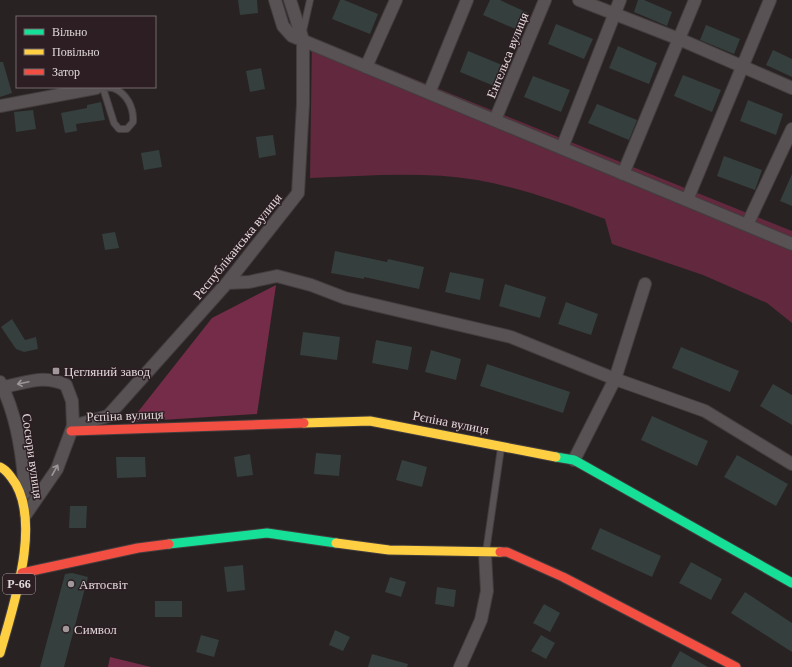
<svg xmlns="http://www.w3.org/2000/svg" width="792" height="667" viewBox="0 0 792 667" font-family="Georgia,serif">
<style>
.green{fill:#62283e}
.forest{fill:#742c48}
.building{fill:#353f3d}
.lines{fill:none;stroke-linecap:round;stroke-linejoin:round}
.lane-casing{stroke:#433d3e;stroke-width:8}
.street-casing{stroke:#433d3e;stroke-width:14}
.fast-casing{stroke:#433d3e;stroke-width:11}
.slow-casing{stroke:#433d3e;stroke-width:11}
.jam-casing{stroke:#433d3e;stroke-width:11}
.lane{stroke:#585254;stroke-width:6}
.street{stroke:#585254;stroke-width:12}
.fast{stroke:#16e098;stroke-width:9}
.slow{stroke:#ffcf43;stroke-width:9}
.jam{stroke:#f24e42;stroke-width:9}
.oneway{stroke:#9c9597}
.poi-dot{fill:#a0989a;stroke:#2c1e22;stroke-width:1.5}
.labels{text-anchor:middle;stroke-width:3;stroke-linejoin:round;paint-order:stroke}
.shield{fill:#2c1e22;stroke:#aba0a3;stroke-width:1}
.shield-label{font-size:12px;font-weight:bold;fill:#e1d8da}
.street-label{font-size:13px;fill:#e1d8da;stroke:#2c1e22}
.poi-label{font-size:13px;fill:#e1d8da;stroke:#2c1e22;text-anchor:start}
</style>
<rect width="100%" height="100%" fill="#282223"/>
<path class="green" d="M312,38L792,231V323L767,303L703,275L612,244L605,219C563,203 521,188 477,180C422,171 366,176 310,178Z"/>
<path class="forest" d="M276,285L257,414L130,422L212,318Z
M110,657L151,667H108Z"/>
<path class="building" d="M238,0H257L258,13L240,15Z
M340,0H344L378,14L370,34L332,19Z
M490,0H500L528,13L520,31L483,15Z
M638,0H644L672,12L667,26L634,12Z
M556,24L593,39L584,59L548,44Z
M706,25L740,39L734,54L700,40Z
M618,46L657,63L649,84L609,68Z
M773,50L792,59V77L766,65Z
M468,51L507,67L499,88L460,72Z
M0,62H3L12,93L0,97Z
M261,68L265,89L250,92L246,71Z
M683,75L721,90L712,112L674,96Z
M533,76L570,90L561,112L524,97Z
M748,100L783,114L776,135L740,121Z
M101,102L105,120L76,124L77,131L65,133L61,113L87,108V105Z
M597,104L637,120L629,140L588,123Z
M33,110L36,129L16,132L14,112Z
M273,135L276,155L259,158L256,137Z
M159,150L162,167L144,170L141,153Z
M724,156L762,170L755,190L717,176Z
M792,174V206L780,201Z
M115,232L119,248L105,250L102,234Z
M335,251L387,262L388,259L424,267L419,289L364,277V279L331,273Z
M450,272L484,279L480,300L445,292Z
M505,284L546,297L540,318L499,306Z
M566,302L598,314L591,335L558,324Z
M12,319L25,340L36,337L38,349L24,352L16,349L1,327Z
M303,332L340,337L337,360L300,355Z
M376,340L412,347L408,370L372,363Z
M681,347L739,371L730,392L672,368Z
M431,350L461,359L456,380L425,372Z
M487,364L570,392L563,413L480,386Z
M773,384L792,395V425L760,406Z
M652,416L708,441L697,466L641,440Z
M316,453L341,455L339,476L314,474Z
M250,454L253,475L237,477L234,457Z
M737,455L788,484L776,506L724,477Z
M116,457H145L146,477L117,478Z
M402,460L427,467L422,487L396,480Z
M70,506H87L86,528H69Z
M600,528L661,556L652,577L591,549Z
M691,562L722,579L711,600L679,583Z
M243,565L245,590L227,592L224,567Z
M72,573L88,577L64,667H40L65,574Z
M390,577L406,582L401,597L385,592Z
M437,587L456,590L454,607L435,604Z
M745,592L792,623V652L731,613Z
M155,601H182V617H155Z
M544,604L560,613L550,632L533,623Z
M335,630L350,637L343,651L329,645Z
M201,635L219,640L214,657L196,652Z
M541,635L555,643L546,659L531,651Z
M680,651L708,667H671Z
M372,654L408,664L407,667H368Z"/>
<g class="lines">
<defs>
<path id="lane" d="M303,31L310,0
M96,88C101,88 108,87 113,88C127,93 134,108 133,122L127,129H119L114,123L103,88
M486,552L501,448"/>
<path id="street" d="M275,0L283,26L292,36L792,244
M579,0L679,39L792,88
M366,67L396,0
M429,93L467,0
M0,106L96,88
M495,120L545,0
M562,148L620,0
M623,174L695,0
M687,200L770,0
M747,225L792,129
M227,283L249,282L277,276L311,285L345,298L511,337L615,379L705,411L792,464
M0,382C17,415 23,456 25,493
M3,387C26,383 44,374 66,385L72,401L73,426L57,469L26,514
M73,426L108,416L227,283L298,193L303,104V40L290,0
M574,460L615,379L645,284
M460,667L481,620L487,591L485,553"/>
<path id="fast" d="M556,457L574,460L792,583
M169,544L267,533L336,543"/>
<path id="slow" d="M304,423L370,421L556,457
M0,467C5,469 8,473 11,477C44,518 13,607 0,653
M336,543L389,550L500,552"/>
<path id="jam" d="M71,431L304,423
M500,552H507L563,577L736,667
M22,573L138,548L169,544"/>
</defs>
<use href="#lane" class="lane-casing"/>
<use href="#street" class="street-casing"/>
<use href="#fast" class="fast-casing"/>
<use href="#slow" class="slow-casing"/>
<use href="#jam" class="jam-casing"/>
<use href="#lane" class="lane"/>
<use href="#street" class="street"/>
<use href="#fast" class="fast"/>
<use href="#slow" class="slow"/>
<use href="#jam" class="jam"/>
</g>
<defs><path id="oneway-shaft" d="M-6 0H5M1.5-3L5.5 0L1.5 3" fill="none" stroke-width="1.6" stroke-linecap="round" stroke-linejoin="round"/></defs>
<g class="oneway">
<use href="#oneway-shaft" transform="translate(23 383) rotate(168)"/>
<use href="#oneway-shaft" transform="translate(55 470) rotate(-61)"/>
</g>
<g class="poi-dot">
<rect x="52" y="367" width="8" height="8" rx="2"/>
<circle cx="71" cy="584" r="4"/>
<circle cx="66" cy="629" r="4"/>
</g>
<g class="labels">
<rect class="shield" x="3" y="574" width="32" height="20" rx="3"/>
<g class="shield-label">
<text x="19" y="588">Р-66</text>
</g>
<g class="street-label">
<text transform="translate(507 55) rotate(-68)" y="5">Енгельса вулиця</text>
<text transform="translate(237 246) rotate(-51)" y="5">Республіканська вулиця</text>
<text transform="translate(125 415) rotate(-2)" y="5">Рєпіна вулиця</text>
<text transform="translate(451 422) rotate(11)" y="5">Рєпіна вулиця</text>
<text transform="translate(33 456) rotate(82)" y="5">Сосюри вулиця</text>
</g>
<g class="poi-label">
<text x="64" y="376">Цегляний завод</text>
<text x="79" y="589">Автосвіт</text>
<text x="74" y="634">Символ</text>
</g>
</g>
<rect x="16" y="16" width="140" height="72" fill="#2c1e22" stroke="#74686c"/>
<rect x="24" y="29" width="20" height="6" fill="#16e098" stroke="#74686c"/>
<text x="52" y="36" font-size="12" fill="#e1d8da">Вільно</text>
<rect x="24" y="49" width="20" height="6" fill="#ffcf43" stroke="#74686c"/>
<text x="52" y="56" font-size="12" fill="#e1d8da">Повільно</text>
<rect x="24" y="69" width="20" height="6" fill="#f24e42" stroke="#74686c"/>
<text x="52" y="76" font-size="12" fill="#e1d8da">Затор</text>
</svg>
